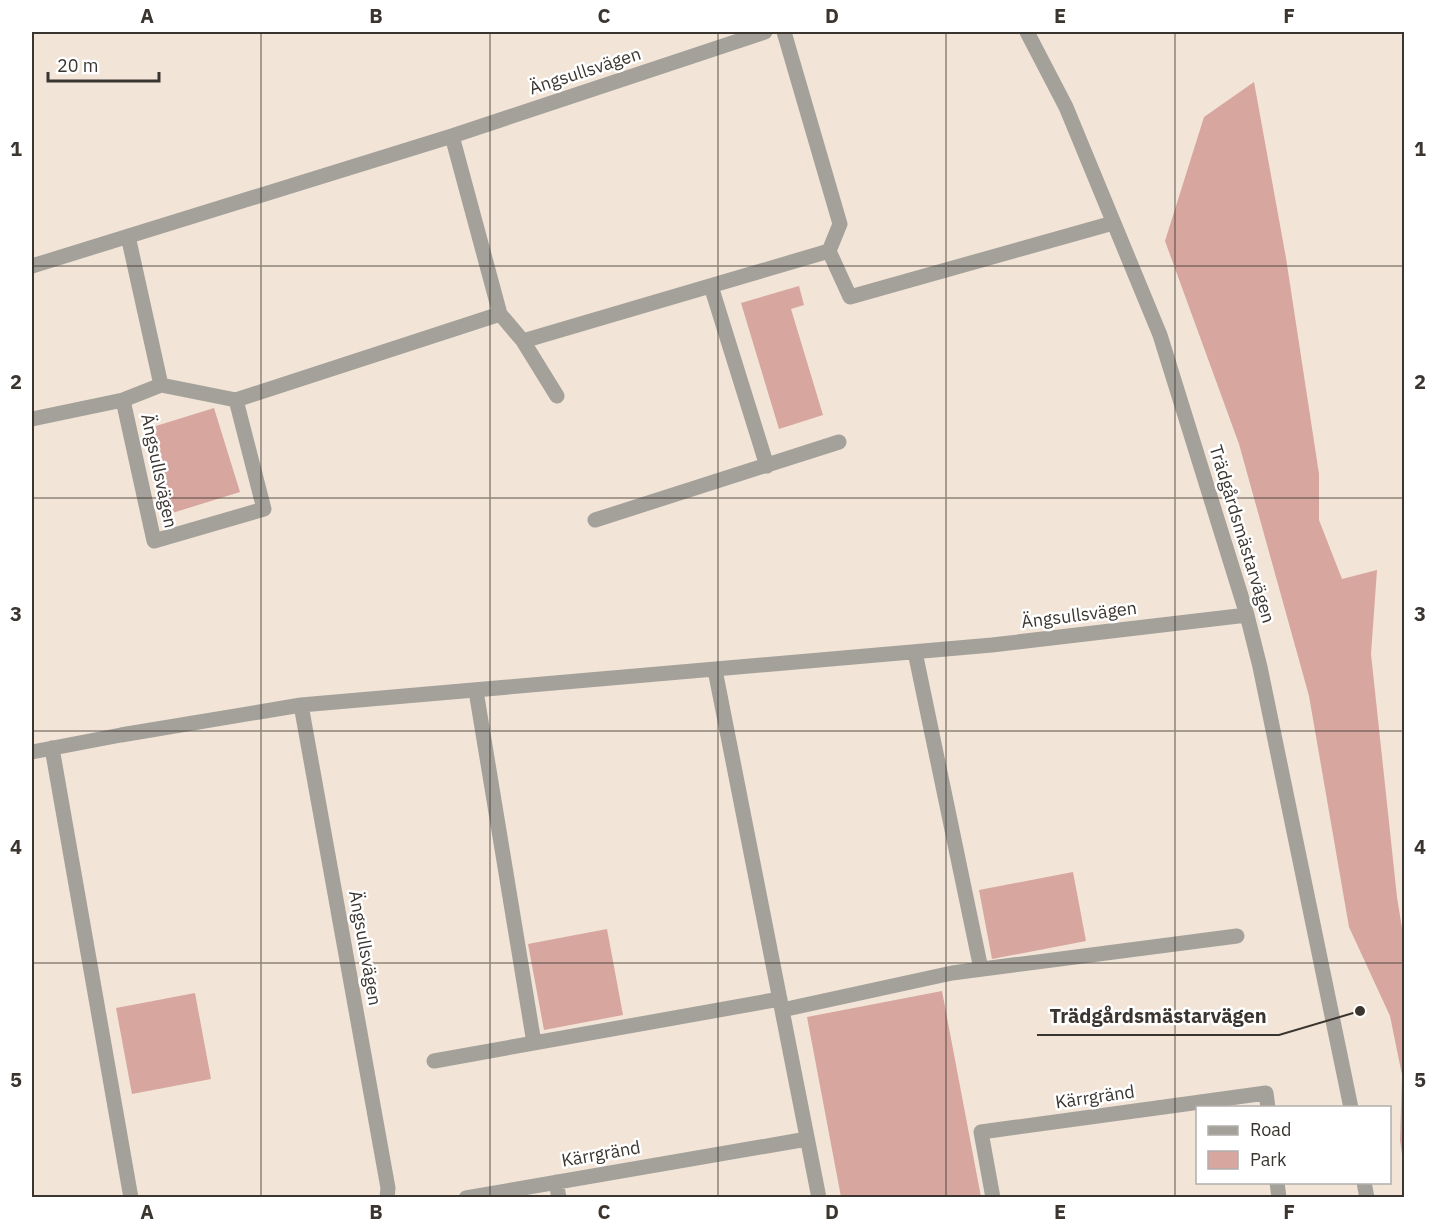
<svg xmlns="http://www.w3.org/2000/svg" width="1436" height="1229" viewBox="0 0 1436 1229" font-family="'IBM Plex Sans',sans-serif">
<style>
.green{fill:#d7a69f}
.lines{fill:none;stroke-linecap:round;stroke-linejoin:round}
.minor{stroke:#a4a19a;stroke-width:15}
.grid{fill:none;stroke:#3b3530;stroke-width:1.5;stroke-opacity:0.55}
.labels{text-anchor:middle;stroke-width:5;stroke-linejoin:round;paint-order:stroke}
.street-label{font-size:18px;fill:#3b3530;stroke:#fff}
.leader{fill:none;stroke:#3b3530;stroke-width:2}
.callout-dot{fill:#3b3530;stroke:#fff;stroke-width:2}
.callout-label{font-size:20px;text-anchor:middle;font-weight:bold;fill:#3b3530;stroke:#fff;stroke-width:5;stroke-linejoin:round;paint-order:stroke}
.neatline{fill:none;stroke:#3b3530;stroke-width:2}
.grid-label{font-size:20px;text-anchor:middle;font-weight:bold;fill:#3b3530}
</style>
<rect width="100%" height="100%" fill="#f2e4d7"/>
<path class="green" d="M1254,82L1286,258L1319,474V520L1342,579L1377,570L1371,654L1397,897L1404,941V1168L1400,1140L1402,1075L1390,1016L1349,927L1309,696L1239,444L1165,241L1204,117Z
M799,286L804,305L791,309L823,415L779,429L741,303Z
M214,408L240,492L169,514L143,430Z
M1073,872L1086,941L992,959L979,890Z
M607,929L623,1015L544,1030L528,944Z
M942,991L981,1197H841L807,1017Z
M195,993L211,1079L132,1094L116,1008Z"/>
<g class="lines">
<path class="minor" d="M784,32L840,224L829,251
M1027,32L1066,107L1160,335L1247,615L1260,667L1351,1108
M452,136L500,314
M128,236L161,385
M32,266L452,136L765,32
M711,286L767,466
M523,341L557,396
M123,400L154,541L264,509L236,400
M32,419L123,400L161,385L236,400L500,314L523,341L829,251L850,297L1113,223
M595,520L839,442
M915,652L981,969
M715,670L819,1198
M476,691L534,1043
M301,705L388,1188L387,1198
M52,748L131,1198
M32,752L121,735L301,705L992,645L1247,615
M782,1010L952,973L1237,936
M434,1061L780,999
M556,1182L559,1198
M1277,1182L1279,1198
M1364,1182L1367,1198
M466,1198L807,1139
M993,1198L981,1132L1266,1093L1268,1108"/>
</g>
<path class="grid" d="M261,32V1198M490,32V1198M718,32V1198M946,32V1198M1175,32V1198M32,266H1404M32,498H1404M32,731H1404M32,963H1404"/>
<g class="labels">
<g class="street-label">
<text transform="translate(585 71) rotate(-18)" y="6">Ängsullsvägen</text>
<text transform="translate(159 471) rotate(78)" y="6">Ängsullsvägen</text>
<text transform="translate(1242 534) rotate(73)" y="6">Trädgårdsmästarvägen</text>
<text transform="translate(1079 615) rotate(-7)" y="6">Ängsullsvägen</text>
<text transform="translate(365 948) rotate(80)" y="6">Ängsullsvägen</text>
<text transform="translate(1095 1097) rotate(-8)" y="6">Kärrgränd</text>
<text transform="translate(601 1154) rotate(-10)" y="6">Kärrgränd</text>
</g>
</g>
<path class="leader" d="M1360 1011L1279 1035H1037"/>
<circle class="callout-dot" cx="1360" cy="1011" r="6"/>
<g class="callout-label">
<text x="1158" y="1023">Trädgårdsmästarvägen</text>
</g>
<rect width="1436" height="1229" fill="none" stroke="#ffffff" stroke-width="66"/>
<rect x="1196" y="1106" width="195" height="78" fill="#ffffff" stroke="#b1aeac" stroke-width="1.5"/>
<rect x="1208" y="1126" width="30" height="9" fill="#a4a19a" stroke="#b1aeac" stroke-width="1.5"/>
<text x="1250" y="1136" font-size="18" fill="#3b3530">Road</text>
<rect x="1208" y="1151" width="30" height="18" fill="#d7a69f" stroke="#b1aeac" stroke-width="1.5"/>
<text x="1250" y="1166" font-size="18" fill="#3b3530">Park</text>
<path d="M48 72v9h111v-9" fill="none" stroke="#3b3530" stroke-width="3"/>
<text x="57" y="72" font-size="18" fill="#3b3530" stroke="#ffffff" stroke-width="4.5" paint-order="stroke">20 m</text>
<rect x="33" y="33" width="1370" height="1163" class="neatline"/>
<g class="grid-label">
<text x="147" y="23">A</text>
<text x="376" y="23">B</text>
<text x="604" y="23">C</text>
<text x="832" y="23">D</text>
<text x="1060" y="23">E</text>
<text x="1289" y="23">F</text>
<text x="16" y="156">1</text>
<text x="1420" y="156">1</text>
<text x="16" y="389">2</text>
<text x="1420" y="389">2</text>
<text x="16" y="621">3</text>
<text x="1420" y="621">3</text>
<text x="16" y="854">4</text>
<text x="1420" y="854">4</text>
<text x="16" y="1087">5</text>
<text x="1420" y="1087">5</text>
<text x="147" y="1219">A</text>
<text x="376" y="1219">B</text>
<text x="604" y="1219">C</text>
<text x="832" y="1219">D</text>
<text x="1060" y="1219">E</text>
<text x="1289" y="1219">F</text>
</g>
</svg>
